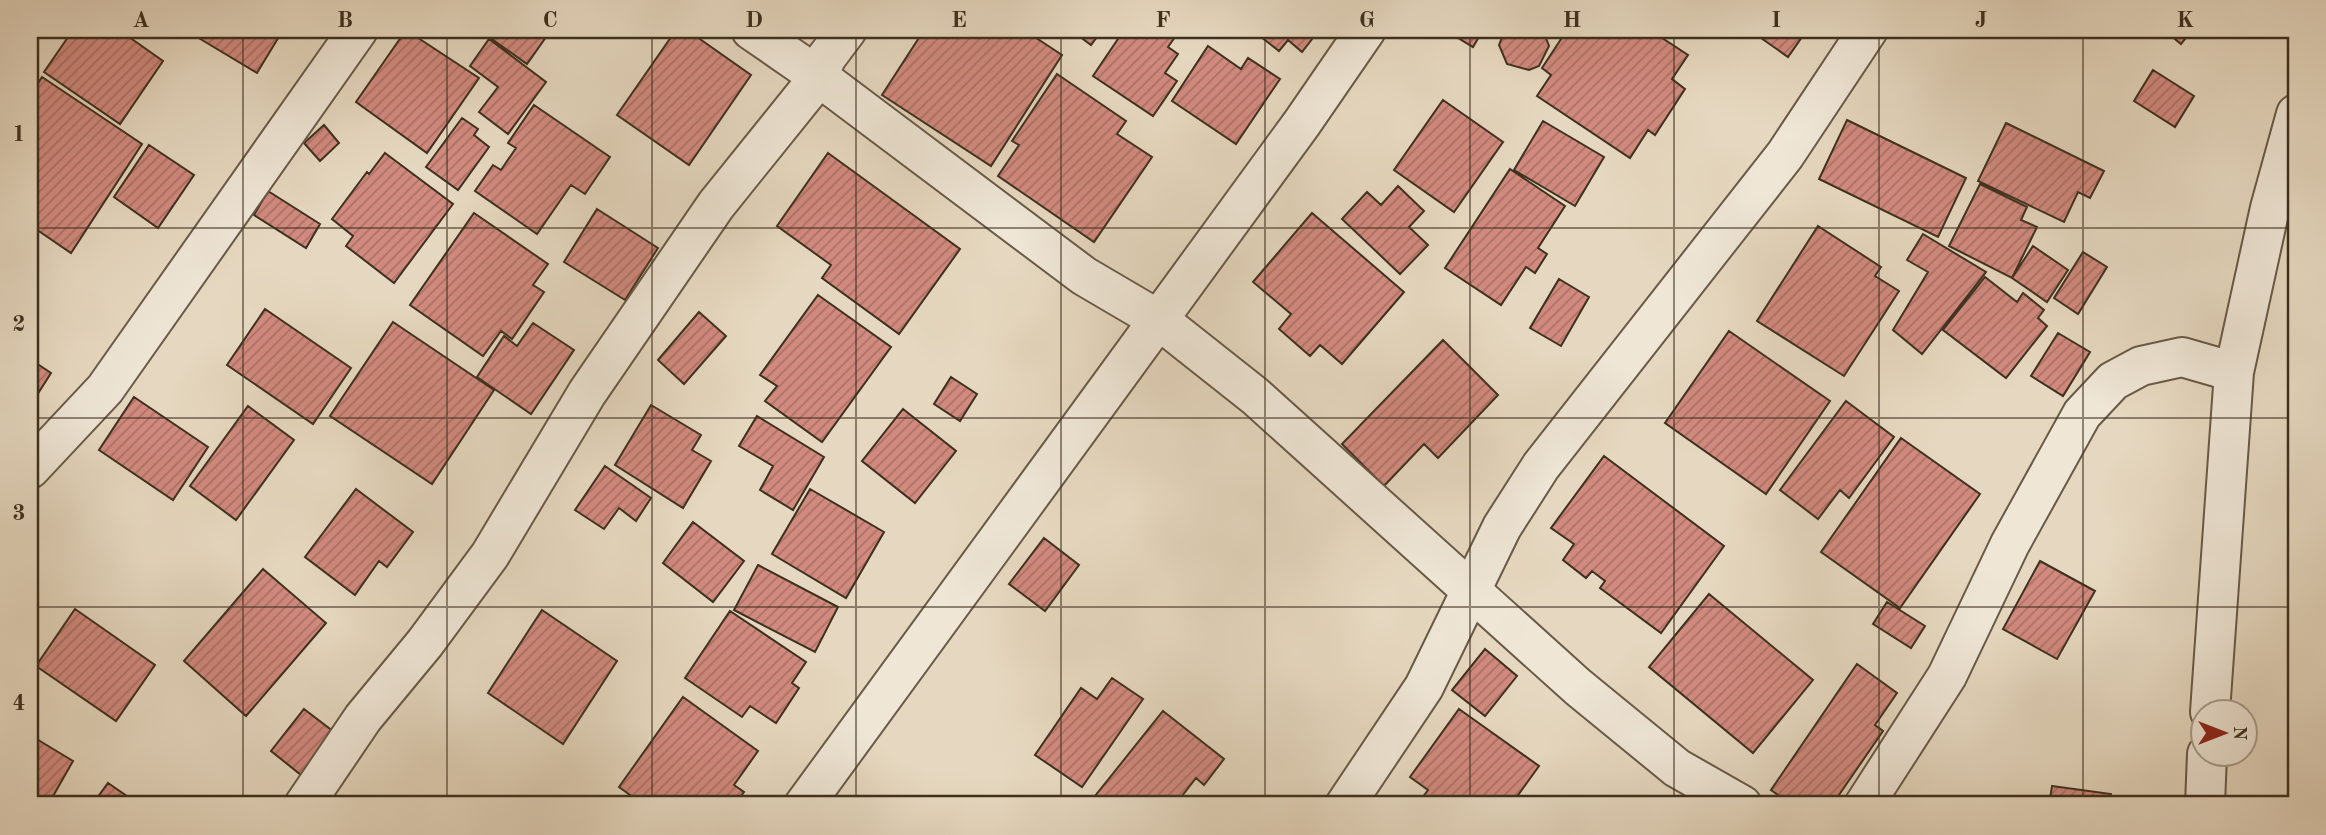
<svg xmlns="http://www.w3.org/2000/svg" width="2326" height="835" viewBox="0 0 2326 835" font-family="'Old Standard TT',serif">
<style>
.building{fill:url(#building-hatch);stroke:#3e301f;stroke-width:2}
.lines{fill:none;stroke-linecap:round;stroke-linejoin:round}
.minor-casing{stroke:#685a47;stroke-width:42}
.minor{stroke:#efe6d6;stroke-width:38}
.grid{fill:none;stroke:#3e301f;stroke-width:2;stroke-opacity:0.55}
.neatline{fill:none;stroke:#3e301f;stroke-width:2.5}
.grid-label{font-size:23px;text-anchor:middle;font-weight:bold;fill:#3e301f}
</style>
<defs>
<pattern id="building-hatch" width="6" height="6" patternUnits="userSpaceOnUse" patternTransform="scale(1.75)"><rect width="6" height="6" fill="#d28a7f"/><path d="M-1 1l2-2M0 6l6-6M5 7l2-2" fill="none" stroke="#ac7167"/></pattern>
</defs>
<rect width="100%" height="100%" fill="#e6d8c0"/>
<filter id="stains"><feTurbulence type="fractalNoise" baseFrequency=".00286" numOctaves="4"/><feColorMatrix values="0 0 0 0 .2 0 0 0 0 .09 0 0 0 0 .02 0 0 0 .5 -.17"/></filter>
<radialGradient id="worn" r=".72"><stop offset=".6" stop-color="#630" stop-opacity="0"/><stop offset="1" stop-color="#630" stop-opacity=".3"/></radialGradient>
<path class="building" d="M73,30H119L163,61L120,124L44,72Z
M201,30H283L257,73L197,37Z
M406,30L479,78L427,153L356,102Z
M479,30H551L527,64Z
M676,30H687L751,75L689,165L617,115Z
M924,30H1024L1062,55L991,166L882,95Z
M1071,30H1102L1091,45Z
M1124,30H1180L1168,47L1178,54L1165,73L1177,81L1153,116L1093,76Z
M1252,30H1319L1302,52L1288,40L1279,51Z
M1445,30H1483L1473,47Z
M1505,30H1543L1549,46L1539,66L1529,70L1507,64L1499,45Z
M1567,30H1625L1633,35L1637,30H1650L1688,55L1672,79L1685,89L1655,135L1648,130L1630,158L1537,96L1551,75L1542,68Z
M1766,30H1791L1802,37L1788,57L1761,38Z
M2164,30H2192L2181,44Z
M489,39L546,82L508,134L479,112L498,87L470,66Z
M1208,46L1241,69L1248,58L1280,79L1236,144L1172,101Z
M2153,70L2194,96L2175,127L2134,101Z
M1057,74L1126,121L1117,134L1152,157L1094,242L998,176L1019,145L1012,141Z
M42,77L142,144L71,253L30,225V96Z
M1443,100L1503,142L1454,212L1394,170Z
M534,105L610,157L585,194L571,185L537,234L475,191L493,165L501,170L516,148L508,143Z
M462,118L478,129L474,135L489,147L458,190L426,167Z
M1847,120L1966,178L1938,237L1819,179Z
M1543,121L1604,157L1575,206L1514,170Z
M2006,123L2104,171L2090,198L2078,192L2064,222L1978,181Z
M324,125L339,143L320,161L304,143Z
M149,145L194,175L158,228L114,197Z
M385,153L453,204L394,283L346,246L353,236L332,219L367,172L369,174Z
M828,153L960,249L899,334L822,278L831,265L777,226Z
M1510,169L1565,206L1538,248L1547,254L1535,273L1526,267L1501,305L1445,268Z
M1980,184L2027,207L2021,220L2037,227L2012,278L1949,246Z
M1398,186L1424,211L1409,227L1428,245L1400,274L1342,219L1367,192L1381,205Z
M268,191L320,224L306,248L254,215Z
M597,209L658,248L625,300L564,262Z
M474,213L548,264L533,285L544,292L512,339L501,331L483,356L410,305Z
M1312,213L1404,292L1342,364L1320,345L1310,356L1279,329L1291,314L1253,282Z
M1818,226L1881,267L1875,276L1899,291L1844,376L1757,321Z
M1923,234L1986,272L1922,354L1893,330L1928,272L1907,260Z
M2033,246L2068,270L2047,302L2012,278Z
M2083,252L2107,267L2078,314L2054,298Z
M1985,277L2017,302L2023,293L2044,310L2038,318L2047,326L2006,378L1943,330Z
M1559,279L1589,297L1561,346L1530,328Z
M818,295L891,347L822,442L765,401L777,386L760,375Z
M265,309L351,368L313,424L227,365Z
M699,312L726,336L684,384L658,360Z
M393,322L494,390L432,484L330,416Z
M533,323L574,350L531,414L477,377L504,336L517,346Z
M1729,331L1830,401L1766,494L1665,423Z
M2058,333L2090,352L2063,396L2031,376Z
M1443,340L1498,395L1438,458L1424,444L1384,486L1342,444Z
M30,359L51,373L30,406Z
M951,377L977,394L960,421L934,404Z
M134,397L208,447L173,500L99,450Z
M1846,401L1894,437L1849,498L1840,490L1818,519L1780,490Z
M651,405L701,435L692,450L711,461L683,508L615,465Z
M248,406L294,440L236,520L190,486Z
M903,409L956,451L915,503L862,461Z
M757,416L824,457L793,510L760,490L773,466L739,446Z
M1901,438L1980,494L1900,608L1821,552Z
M1604,456L1724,546L1661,633L1600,588L1605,581L1592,571L1586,578L1563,560L1574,544L1551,528Z
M605,466L651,498L636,521L619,508L604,529L575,510Z
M356,489L413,532L387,567L379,561L355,595L305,557Z
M810,489L884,532L846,598L772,554Z
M693,522L744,561L713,602L663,563Z
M1044,538L1079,565L1045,611L1009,584Z
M2040,561L2095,591L2057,659L2003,629Z
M758,565L838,607L815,652L734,610Z
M263,569L326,623L246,716L184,661Z
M1709,594L1813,680L1753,753L1649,667Z
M1887,602L1925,626L1911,648L1873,624Z
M75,609L155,665L116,721L36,666Z
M542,610L617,661L563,744L488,693Z
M730,611L806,662L792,683L799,688L776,723L750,706L742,717L685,678Z
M1485,649L1517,676L1485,716L1452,690Z
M1857,664L1897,693L1875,725L1883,731L1832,805H1792L1771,790Z
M1112,678L1143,699L1082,787L1035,755L1081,688L1097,699Z
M683,697L758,751L734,785L744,792L734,805H644L619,787Z
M304,709L334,732L301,775L271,751Z
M1459,709L1539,766L1511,805H1417L1428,790L1410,777Z
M1163,711L1224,759L1204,785L1196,778L1175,805H1097L1091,801Z
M30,735L73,761L48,805H30Z
M108,783L137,803L135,805H92Z
M2052,786L2111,794L2109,805H2049Z"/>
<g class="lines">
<defs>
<path id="minor" d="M751,30L819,77L1084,276L1159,320L1255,396L1578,687L1677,768L1742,805
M30,469L105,389L358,30
M2210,712L2234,372L2270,208L2296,114
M304,805L363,718L425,643L490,555L587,393L716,205L819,77L826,58L847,30
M804,805L1302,123L1366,30
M1345,805L1424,687L1502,527L1541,466L1785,155L1868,30
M1864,805L1947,676L2010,544L2082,414L2113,381L2141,366L2182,357L2234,372
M2205,805L2207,754"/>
</defs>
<use href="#minor" class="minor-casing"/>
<use href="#minor" class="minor"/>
</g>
<path class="grid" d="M243,30V805M447,30V805M652,30V805M856,30V805M1061,30V805M1265,30V805M1470,30V805M1674,30V805M1879,30V805M2083,30V805M30,228H2296M30,418H2296M30,607H2296"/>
<rect width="2326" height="835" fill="none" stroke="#e6d8c0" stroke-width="77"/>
<g transform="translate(2224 733) rotate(90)"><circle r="33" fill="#efe6d6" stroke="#a89d8d" stroke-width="2"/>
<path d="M0-5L12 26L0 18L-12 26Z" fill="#8f2418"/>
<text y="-10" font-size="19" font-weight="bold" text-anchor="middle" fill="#3e301f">N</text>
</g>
<rect x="38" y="38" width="2250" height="758" class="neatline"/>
<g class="grid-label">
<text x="141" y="27">A</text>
<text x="345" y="27">B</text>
<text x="550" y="27">C</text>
<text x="754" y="27">D</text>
<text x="959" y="27">E</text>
<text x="1163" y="27">F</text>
<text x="1367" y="27">G</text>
<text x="1572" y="27">H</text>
<text x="1776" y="27">I</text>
<text x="1981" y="27">J</text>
<text x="2185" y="27">K</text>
<text x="19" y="141">1</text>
<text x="19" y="331">2</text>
<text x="19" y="520">3</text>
<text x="19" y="710">4</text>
</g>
<rect width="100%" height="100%" filter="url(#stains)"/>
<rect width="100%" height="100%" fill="url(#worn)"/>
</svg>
